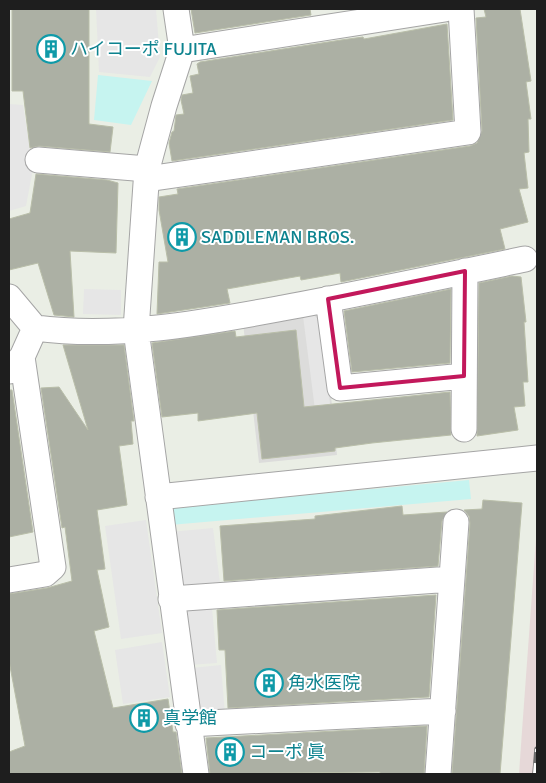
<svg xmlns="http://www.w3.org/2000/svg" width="546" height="783" viewBox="0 0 546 783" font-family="Signika,'Noto Sans JP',sans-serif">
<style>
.residential{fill:#dcdcdb}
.industrial{fill:#e6d8d8}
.park{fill:#c6f4f0}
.parking{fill:#e6e6e6}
.building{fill:#acb0a4;stroke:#b9bea9}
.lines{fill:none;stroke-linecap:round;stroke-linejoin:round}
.minor-casing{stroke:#a5a5a5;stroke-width:27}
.minor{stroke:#fff;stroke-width:25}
.rail-casing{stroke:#6c6c6c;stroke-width:5.5}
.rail{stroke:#fff;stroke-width:4;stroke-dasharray:11;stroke-linecap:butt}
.marked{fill:none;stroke:#c2185b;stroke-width:4;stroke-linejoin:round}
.labels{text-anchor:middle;stroke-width:4;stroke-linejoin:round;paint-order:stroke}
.culture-label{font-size:18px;fill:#0d838f;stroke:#fff;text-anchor:start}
</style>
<rect width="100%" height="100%" fill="#eaeee5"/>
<path class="residential" d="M312,311L323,318L337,455L259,463L243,323Z"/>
<path class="industrial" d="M537,525V774H519L522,731Z"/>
<path class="park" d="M98,75L152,81L131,125L94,120Z
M469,480L471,499L170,525L168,508Z"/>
<path class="parking" d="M96,9H156L160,57L150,77L99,72Z
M9,104L23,105L33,169L26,206L9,211Z
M84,289L121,290V315L83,314Z
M313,315L321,321L334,440L319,441L303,316Z
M146,520L162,633L121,639L105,526Z
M213,528L220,583L176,587L170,532Z
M212,608L217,663L189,665L182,611Z
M162,642L170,697L123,704L115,650Z
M221,665L225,715H212L197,705L191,668Z"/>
<path class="building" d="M12,9H89V124L113,127L110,152L39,146L30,148L23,91H12Z
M191,9H310L311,15L195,33Z
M484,9H520L531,81L526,82L531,119H528L529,152L524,153L528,188L519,189L528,222L500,229L505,249L341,282L340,273L301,280L300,276L227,289L230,303L157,314L159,262H168L159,210V197L178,194L177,189L470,146L477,143L482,131L476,18L486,17Z
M447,24L453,120L172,161L169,143L172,132L174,131L176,115L184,114L181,100L182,95L193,93L190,76L199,74L197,64L200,62L341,40L363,37L364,39Z
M36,174L107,180L118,183L116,253L70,251L74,317L54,315L38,263L9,270V219L30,213Z
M512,276L521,277L526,322H524L528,382H523L525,406L514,407L518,430L477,436L479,283Z
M451,289L450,363L352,372L344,311Z
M296,330L304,407L450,392L451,435L372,443L335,448V451L262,459L257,413L198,421V413L162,417L152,343L235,331L236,337Z
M63,345H124L134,421H131L133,444L119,446L127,505L97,510L105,569L97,570L109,627L94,631L113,708L168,699L173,732H176L182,774H9V752L25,746L9,661V594L47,588L72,581L65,527L62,528L41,388L59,387L88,430Z
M9,390H12L33,532L9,537Z
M483,500L522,503L500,774H452L470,523L469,516L464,510L482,509Z
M402,506L403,515L447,512L442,521L438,566L224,581L220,526L315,519V516Z
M436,595L429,697L228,708L225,650H219L217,610Z
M427,726L424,774H380V772L210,774L206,738Z"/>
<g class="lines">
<defs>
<path id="minor" d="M176,9L182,50L164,106L147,169L136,330L196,774
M182,50L445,9
M38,160L147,169
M147,179L468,132L461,9
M9,297L35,328
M328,299L340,388L464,376
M9,371L22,357L35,328C118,339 202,323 283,308C364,293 444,276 525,259
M464,429L465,271
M158,497L537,458
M9,580L45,574L53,567L22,357
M171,599L452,579
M188,724L443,711
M438,774L456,522"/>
</defs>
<use href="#minor" class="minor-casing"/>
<use href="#minor" class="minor"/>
<defs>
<path id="rail" d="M535,774L537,749"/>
</defs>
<use href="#rail" class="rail-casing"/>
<use href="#rail" class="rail"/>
</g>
<path class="marked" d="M465,271L464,376L340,388L328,299Z"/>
<defs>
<symbol id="building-ring" viewBox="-11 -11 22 22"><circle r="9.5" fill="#fff" stroke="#0f9aa8" stroke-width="1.5"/><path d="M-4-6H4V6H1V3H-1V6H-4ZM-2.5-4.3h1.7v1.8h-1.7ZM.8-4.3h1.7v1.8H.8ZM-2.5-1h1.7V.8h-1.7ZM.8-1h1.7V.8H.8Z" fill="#0f9aa8"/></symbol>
</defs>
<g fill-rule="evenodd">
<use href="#building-ring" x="35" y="33" width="32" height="32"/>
<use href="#building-ring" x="166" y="221" width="32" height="32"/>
<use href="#building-ring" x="253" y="667" width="32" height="32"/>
<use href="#building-ring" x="128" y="702" width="32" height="32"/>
<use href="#building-ring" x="214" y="736" width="32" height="32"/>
</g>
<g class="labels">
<g class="culture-label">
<text x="70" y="55">ハイコーポ FUJITA</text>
<text x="201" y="243">SADDLEMAN BROS.</text>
<text x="288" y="689">角水医院</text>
<text x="163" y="724">真学館</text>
<text x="249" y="758">コーポ 眞</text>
</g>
</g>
<rect width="546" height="783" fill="none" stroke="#1e1e1e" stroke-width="20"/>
</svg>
